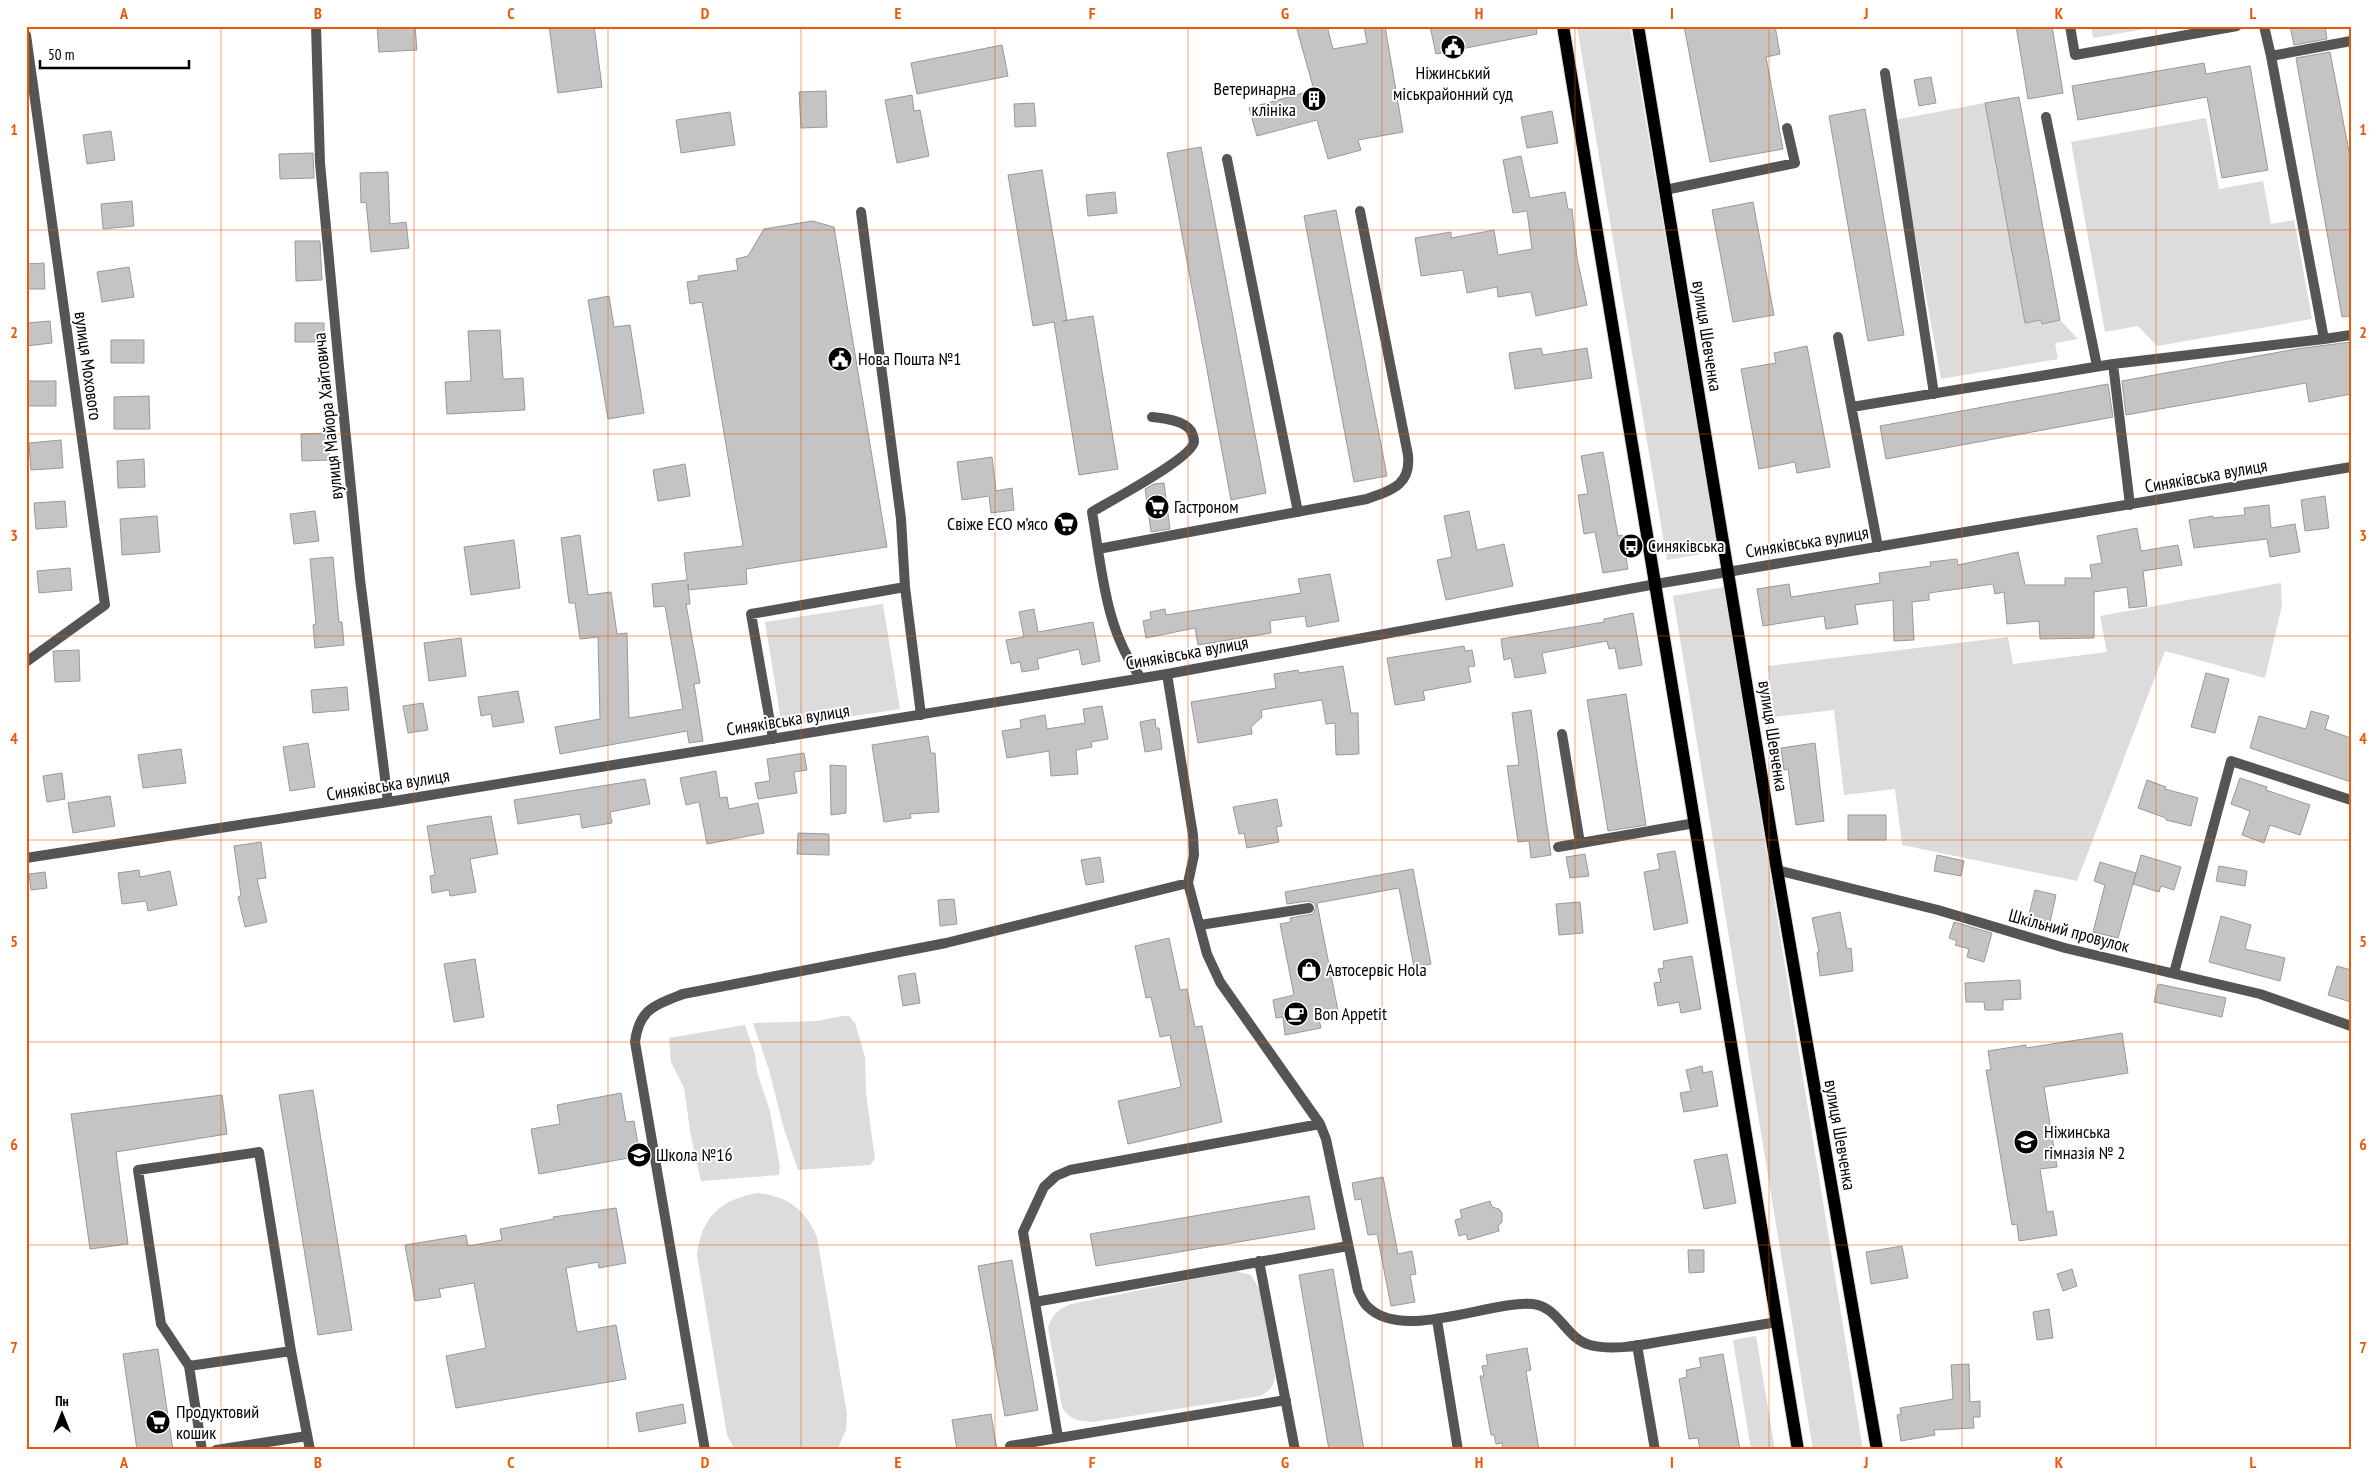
<svg xmlns="http://www.w3.org/2000/svg" width="2377" height="1476" viewBox="0 0 2377 1476" font-family="'PT Sans Narrow',sans-serif">
<style>
.green{fill:#dcdcdc}
.building{fill:#c4c4c4;stroke:#999}
.lines{fill:none;stroke-linecap:round;stroke-linejoin:round}
.primary-casing{stroke:#dbdbdb;stroke-width:14}
.service{stroke:#555;stroke-width:10}
.minor{stroke:#555;stroke-width:10}
.tertiary{stroke:#555;stroke-width:10}
.primary{stroke:#000;stroke-width:12}
.grid{fill:none;stroke:#e8590c;stroke-width:1;stroke-opacity:0.55}
.labels{text-anchor:middle;stroke-width:4;stroke-linejoin:round;paint-order:stroke}
.poi-label{font-size:18px;fill:#000;stroke:#fff;text-anchor:start}
.street-label{font-size:18px;fill:#000;stroke:#fff}
.neatline{fill:none;stroke:#e8590c;stroke-width:2}
.grid-label{font-size:16px;text-anchor:middle;font-weight:bold;fill:#e8590c}
</style>
<rect width="100%" height="100%" fill="#fff"/>
<path class="green" d="M1577,26H1630L1718,551L1667,560Z
M2091,26H2162L2093,38Z
M1985,103L2025,323L2041,320L2042,324L2060,320L2078,339L2055,343L2058,359L1941,379L1894,120Z
M2206,118L2219,189L2263,181L2271,224L2294,220L2312,319L2157,346L2138,326L2105,332L2071,142Z
M2281,583L2282,605L2265,678L2165,651L2077,881L1902,845L1895,789L1844,795L1834,710L1774,717L1768,666L2008,637L2013,664L2107,652L2100,616Z
M1724,587L1863,1450H1813L1673,596Z
M883,604L900,709L782,727L765,622Z
M842,1016H849L855,1023L865,1057L866,1093L875,1159L870,1165L798,1170L784,1129L769,1070L753,1023L817,1021Z
M745,1025L755,1054L757,1072L770,1111L780,1167L779,1175L701,1181L691,1137L684,1088L671,1062L669,1038Z
M757,1193C787,1196 805,1209 817,1237L847,1414L846,1430L837,1450H735L727,1435L697,1256C701,1218 719,1200 757,1193Z
M1235,1271L1251,1275L1260,1290L1275,1376C1274,1386 1270,1391 1260,1396L1093,1422C1079,1421 1070,1420 1062,1407L1048,1327C1053,1314 1058,1309 1071,1304Z
M1756,1336L1775,1450H1751L1733,1340Z"/>
<path class="building" d="M377,26H415L417,50L379,52Z
M549,26H594L602,87L558,93Z
M1296,26H1327L1333,49L1367,43L1364,26H1385L1403,132L1358,140L1361,150L1328,159L1317,120L1257,136L1249,108L1314,90Z
M1430,26H1536L1537,34L1436,54Z
M1684,26H1775L1780,54L1766,57L1783,149L1710,162Z
M2016,26H2052L2063,93L2028,99Z
M2290,26H2325L2327,39L2294,45Z
M1002,45L1008,76L917,94L911,63Z
M2330,52L2351,162V316L2342,317L2296,58Z
M2204,63L2206,74L2250,66L2268,170L2222,178L2207,97L2078,120L2072,86Z
M1931,77L1936,103L1919,106L1914,80Z
M826,91L827,127L801,128L799,92Z
M912,95L914,111L920,110L929,156L897,163L885,100Z
M2019,97L2060,320L2042,324L2041,320L2025,323L1985,103Z
M1034,103L1036,126L1015,127L1014,104Z
M1865,109L1904,335L1868,341L1829,116Z
M1552,111L1558,143L1527,148L1521,117Z
M730,112L735,145L681,153L676,120Z
M111,131L115,160L87,164L83,135Z
M1201,147L1266,493L1231,500L1167,153Z
M313,153L314,178L280,179L279,154Z
M1521,156L1530,198L1565,192L1568,209H1572L1577,258L1587,305L1536,316L1531,292L1498,297L1497,287L1467,293L1463,270L1421,276L1415,238L1451,232V238L1494,230L1498,255L1532,249L1527,211L1513,213L1503,160Z
M1042,170L1067,320L1063,321L1093,316L1118,469L1079,475L1054,322L1033,326L1008,175Z
M388,172L390,224L406,222L409,248L371,252L366,202L361,203L360,173Z
M1115,192L1117,213L1088,216L1086,195Z
M132,201L134,226L103,229L101,204Z
M1753,202L1774,315L1733,322L1712,210Z
M1336,210L1387,476L1354,482L1304,216Z
M812,221L834,227L887,547L746,569L747,584L688,590V584L690,604H686L700,683L694,684L703,741L689,743L687,731L560,754L555,727L600,719L598,637L580,639L575,603H569L561,538L580,535L588,595L611,592L617,634L627,633L629,718L683,709L665,606L654,607L652,584L687,580L684,553L743,546L702,302L690,304L687,282L699,280L698,276L738,270L736,259L748,256L764,229Z
M295,241H320L322,280L296,281Z
M44,263L45,289H26V264Z
M129,267L134,297L102,302L97,272Z
M609,296L614,327L630,325L644,413L608,419L588,300Z
M50,321L52,343L26,346V323Z
M295,323H324V342H295Z
M500,330L503,379L523,378L525,410L447,414L445,382L471,381L468,331Z
M111,340H144V363H111Z
M2351,342V394L2309,402L2306,383L2126,415L2122,381L2296,349Z
M1807,346L1830,467L1797,473L1795,462L1759,469L1741,369L1776,363L1774,353Z
M1541,348L1543,355L1587,348L1592,378L1515,389L1509,353Z
M28,381H56V406H28Z
M2108,384L2113,417L1886,459L1880,426Z
M149,396L150,429H114V397Z
M328,433L329,460L302,461L301,434Z
M61,440L63,468L31,470L29,443Z
M1603,452L1618,536L1622,535L1628,569L1603,573L1595,532L1584,534L1578,495L1588,494L1581,456Z
M992,457L996,491L1012,488L1014,510L991,513L989,496L962,500L957,462Z
M144,459L145,487L118,488L117,461Z
M685,464L690,496L658,501L653,470Z
M1164,483L1170,529L1151,532L1145,489L1154,484Z
M2325,496L2329,528L2305,531L2301,500Z
M65,501L67,527L36,529L34,503Z
M2269,505L2271,528L2295,524L2300,552L2270,557L2267,539L2194,548L2189,520L2213,516V518L2245,515L2244,508Z
M315,511L319,541L294,544L290,514Z
M1469,511L1477,550L1504,544L1513,586L1446,600L1437,560L1452,557L1444,516Z
M157,516L160,552L122,555L120,519Z
M2137,528L2141,551L2178,545L2182,565L2143,571L2147,606L2129,608L2127,587L2094,592V638L2040,639L2039,621L2007,624L2004,592L1995,594L1993,584L1929,593V600L1912,602L1914,640L1894,641L1893,600L1855,605L1858,624L1826,629L1824,616L1763,626L1757,589L1789,584L1791,597L1880,583L1879,573L1931,566L1930,562L1957,559L1958,565L2018,552L2025,585H2065V578H2092L2090,565L2102,563L2097,536Z
M514,540L520,588L471,595L464,547Z
M333,557L339,622H342L344,645L315,648L313,625L316,624L310,559Z
M70,568L72,590L39,593L37,571Z
M1330,574L1339,621L1307,627L1305,616L1270,621L1271,633L1198,645L1195,628L1146,638L1143,621L1151,619L1150,612L1165,609L1166,615L1301,593L1298,579Z
M1034,609L1038,632L1093,622L1100,661L1082,665L1079,649L1037,659L1039,669L1022,672L1020,662L1011,664L1006,640L1024,637L1019,612Z
M1633,613L1642,665L1619,669L1615,648L1609,649L1607,641L1542,653L1546,673L1515,678L1511,658L1504,660L1501,639L1604,622V619Z
M461,638L466,676L429,681L424,643Z
M1464,646L1465,651L1472,650L1475,666L1468,667L1471,682L1423,691L1425,700L1395,705L1387,658Z
M79,650L80,681L55,682L53,651Z
M1343,666L1351,713H1358L1359,754L1336,755L1335,723L1326,724L1322,700L1261,710L1262,717L1251,727L1252,734L1198,743L1191,702L1276,688L1274,674L1298,670L1299,673Z
M2206,673L2229,679L2215,733L2191,727Z
M347,687L349,710L313,713L311,690Z
M518,691L524,722L493,727L491,714L481,716L478,697Z
M1626,694L1646,825L1608,831L1587,700Z
M423,703L428,730L408,733L403,706Z
M1102,706L1108,739L1091,742L1092,747L1076,750L1078,774L1051,776L1049,751L1007,758L1002,731L1021,728L1020,720L1045,715L1047,729L1085,723L1083,709Z
M1531,710L1551,855L1531,858L1529,841L1518,842L1507,766L1519,765L1512,713Z
M2311,711L2329,716L2325,729L2351,738V782L2250,748L2259,716L2306,729Z
M1155,719L1156,728H1159L1162,749L1145,752L1140,722Z
M928,736L931,753H935L939,812L910,814L911,818L884,822L872,745Z
M308,743L315,787L290,791L283,747Z
M1815,743L1824,821L1796,825L1788,769L1784,770L1781,748Z
M181,749L186,783L143,788L138,755Z
M804,753L807,770L794,772L797,793L758,799L755,783L770,781L767,759Z
M830,765L846,766V813L831,815Z
M716,771L720,798L727,797L729,809L758,803L764,833L707,844L699,802L686,805L680,778Z
M62,773L65,799L47,802L43,776Z
M2240,778L2267,787L2266,790L2310,805L2300,835L2270,825L2264,843L2242,835L2250,811L2231,804Z
M645,779L650,804L610,812L612,823L582,828L580,814L518,824L514,800Z
M2147,780L2166,787L2165,789L2198,798L2191,826L2166,820V818L2138,808Z
M110,796L115,826L73,833L68,803Z
M1277,799L1282,826L1276,827L1279,842L1247,848L1244,833L1239,834L1233,807Z
M1848,815H1886V840H1848Z
M491,816L498,854L470,859L476,892L450,896L449,890L432,893L430,876L435,875L427,826Z
M798,833L829,834V855L797,854Z
M261,842L266,878L257,879L267,922L245,927L238,897L241,896L234,846Z
M1675,851L1688,923L1654,930L1644,872L1660,869L1657,854Z
M1585,854L1589,876L1570,878L1566,857Z
M1937,855L1964,861L1961,876L1934,871Z
M2141,855L2181,867L2174,890L2161,886L2159,892L2133,884Z
M1100,857L1104,882L1086,885L1081,860Z
M2100,862L2136,873L2118,938L2093,932L2105,885L2094,881Z
M2219,866L2247,871L2245,886L2216,881Z
M1413,869L1431,964L1414,967L1399,888L1317,903L1339,1016L1319,1020L1321,1028L1285,1035L1283,1017L1276,1018L1273,1000L1294,995L1280,924L1291,922L1290,918L1313,914L1316,907L1314,903L1308,901L1287,904L1285,892Z
M139,870L140,877L170,871L177,905L148,911L146,901L122,904L118,873Z
M45,872L47,888L31,890L29,874Z
M2035,890L2056,895L2049,927L2027,922Z
M954,899L957,924L940,926L938,900Z
M1580,902L1583,933L1559,935L1556,904Z
M1840,912L1847,949L1851,948L1853,971L1820,976L1817,952H1819L1812,918Z
M2221,916L2251,925L2245,949L2285,958L2280,981L2209,962Z
M1954,922L1992,933L1984,962L1967,957L1969,949L1955,945L1957,941L1949,938Z
M1169,938L1180,990L1187,989L1195,1027L1202,1026L1222,1122L1128,1144L1118,1101L1181,1087L1170,1035L1160,1037L1151,997L1146,998L1135,946Z
M1692,956L1701,1009L1681,1013L1679,1002L1658,1006L1654,983L1661,982L1658,969L1664,968L1663,961Z
M475,959L484,1017L454,1022L444,964Z
M2337,966L2351,970V1002L2328,995Z
M915,973L920,1003L903,1006L898,976Z
M2020,980L2021,999L2003,1000V1010H1985L1984,1002H1966L1965,983Z
M2158,984L2226,998L2222,1017L2154,1002Z
M2122,1033L2128,1073L2044,1087L2057,1167L2040,1169L2047,1212L2053,1211L2057,1235L2019,1241L2017,1224L2012,1225L1986,1070H1991L1988,1051L2026,1045V1048Z
M1702,1066L1703,1073L1712,1071L1718,1106L1684,1112L1680,1093L1691,1091L1686,1070Z
M313,1090L352,1330L318,1335L279,1095Z
M621,1093L626,1122L634,1121L640,1156L539,1174L531,1129L560,1124L557,1105Z
M222,1095L227,1134L116,1152L128,1244L90,1249L71,1114Z
M1727,1154L1736,1203L1704,1209L1694,1160Z
M1383,1177L1398,1254L1412,1251L1416,1274L1410,1275L1415,1302L1391,1306L1377,1234L1368,1235L1361,1199L1355,1200L1352,1183Z
M1309,1196L1315,1229L1096,1266L1090,1234Z
M1490,1201L1492,1207L1499,1209L1502,1213V1222L1498,1226L1499,1231L1468,1240L1466,1234L1459,1236L1455,1220L1462,1218L1460,1210Z
M616,1208L626,1263L599,1268L598,1262L566,1268L577,1332L616,1325L626,1379L456,1408L446,1356L486,1348L474,1283L439,1289L441,1297L415,1301L405,1245L466,1235L468,1246L502,1240L500,1229L554,1219L553,1217Z
M1902,1246L1908,1278L1871,1284L1866,1252Z
M1688,1250H1704V1272L1689,1273Z
M1012,1260L1038,1410L1005,1416L978,1266Z
M1333,1269L1364,1450H1329L1299,1275Z
M2072,1269L2077,1286L2063,1291L2057,1274Z
M2049,1309L2053,1338L2037,1340L2033,1312Z
M1527,1348L1531,1370L1526,1371L1539,1450H1503L1502,1443L1496,1444L1494,1435H1491L1480,1376H1484L1482,1366L1488,1365L1486,1355Z
M158,1349L173,1450H137L123,1354Z
M1723,1354L1740,1450H1700L1698,1438L1689,1439L1679,1379L1687,1377L1686,1370L1701,1367L1699,1358Z
M1969,1364L1970,1402L1980,1401V1417H1973L1974,1428L1934,1430L1935,1435L1901,1441L1897,1415L1901,1414L1900,1408L1953,1399L1951,1365Z
M683,1404L686,1423L639,1432L636,1413Z
M991,1414L997,1450H957L952,1420Z"/>
<g class="lines">
<defs>
<path id="primary" d="M1563,26L1798,1450
M1638,26L1777,870L1877,1450"/>
</defs>
<use href="#primary" class="primary-casing"/>
<path class="service" d="M2070,26L2075,55L2237,26
M2264,26L2271,56
M1885,73L1934,394
M2046,117L2097,366
M1227,159L1298,512
M1665,190L1795,163L1787,128
M861,212L901,519L905,587
M1838,337L1878,547
M2324,339L2351,335
M1852,407L2113,364
M2130,505L2113,364L2324,339L2271,56L2351,41
M1098,549L1367,499C1392,490 1411,485 1408,455L1360,211
M1141,678C1105,630 1102,570 1092,512C1110,501 1191,459 1194,442C1194,439 1192,433 1191,431C1184,420 1163,418 1152,417
M1562,734L1580,843
M773,739L751,614L905,587L921,715
M1558,847L1695,823
M1188,883L1207,954L1220,982L1320,1124L1326,1139L1358,1291C1361,1296 1363,1303 1368,1307C1403,1342 1491,1300 1533,1304C1559,1307 1566,1339 1590,1345C1617,1352 1649,1343 1676,1339C1710,1333 1743,1328 1777,1322
M1200,925L1309,908
M1320,1124L1070,1170L1056,1176L1044,1187L1023,1232L1035,1302L1348,1246
M1259,1261L1295,1450
M1035,1302L1058,1437
M1437,1320L1458,1450
M1637,1345L1655,1450
M291,1351L189,1366L161,1324L138,1170L259,1152L291,1351L310,1450
M189,1366L202,1450
M216,1450L307,1436
M705,1450L635,1042C639,1009 655,1005 683,994L946,943L1188,883L1194,855L1193,835L1167,674
M1011,1450L1010,1446L1286,1400"/>
<path class="minor" d="M316,26L320,163L339,367L360,579L388,802
M26,35L105,605L26,662
M1777,870L1938,910L2065,948L2260,994L2351,1026
M2174,973L2231,761L2351,800"/>
<path class="tertiary" d="M26,858L388,802L1167,674L1656,584L2351,467"/>
<use href="#primary" class="primary"/>
</g>
<path class="grid" d="M221,26V1450M414,26V1450M608,26V1450M801,26V1450M995,26V1450M1188,26V1450M1382,26V1450M1575,26V1450M1769,26V1450M1962,26V1450M2156,26V1450M26,230H2351M26,434H2351M26,636H2351M26,840H2351M26,1042H2351M26,1245H2351"/>
<defs>
<symbol id="civic-disc" viewBox="-11 -11 22 22"><circle r="9.5" fill="#000" stroke="#fff"/><path d="M-.6-6.5H3V-4.5H.6V-3L4-1V1h2V6H-6V1h2V-1L-.6-3ZM-1.2 2.5V6h2.4V2.5Z" fill="#fff"/></symbol>
<symbol id="building-disc" viewBox="-11 -11 22 22"><circle r="9.5" fill="#000" stroke="#fff"/><path d="M-4-6H4V6H1V3H-1V6H-4ZM-2.5-4.3h1.7v1.8h-1.7ZM.8-4.3h1.7v1.8H.8ZM-2.5-1h1.7V.8h-1.7ZM.8-1h1.7V.8H.8Z" fill="#fff"/></symbol>
<symbol id="supermarket-disc" viewBox="-11 -11 22 22"><circle r="9.5" fill="#000" stroke="#fff"/><path d="M-6-5.5h2.5l.6 2H6L4.5 2H-2.5L-4.4-4H-6ZM-1.5 3.2a1.3 1.3 0 1 0 .1 0ZM3 3.2a1.3 1.3 0 1 0 .1 0Z" fill="#fff"/></symbol>
<symbol id="bus-disc" viewBox="-11 -11 22 22"><circle r="9.5" fill="#000" stroke="#fff"/><path d="M-5-6H5V4H4V6H2V4H-2V6H-4V4H-5ZM-3.5-4V0h7V-4ZM-3.5 1.2v1.5H-2V1.2ZM2 1.2v1.5H3.5V1.2Z" fill="#fff"/></symbol>
<symbol id="shop-disc" viewBox="-11 -11 22 22"><circle r="9.5" fill="#000" stroke="#fff"/><path d="M-5-2.5h2.3a2.7 3.5 0 0 1 5.4 0H5L5.5 6h-11ZM-1.5-2.5h3a1.5 2.3 0 0 0-3 0Z" fill="#fff"/></symbol>
<symbol id="cafe-disc" viewBox="-11 -11 22 22"><circle r="9.5" fill="#000" stroke="#fff"/><path d="M-5.5-4.5H6V0H3Q3 3.5 0 3.5H-2.5Q-5.5 3.5-5.5 0ZM3-3.2v2h1.7v-2ZM-6 4.5H4V6H-6Z" fill="#fff"/></symbol>
<symbol id="school-disc" viewBox="-11 -11 22 22"><circle r="9.5" fill="#000" stroke="#fff"/><path d="M0-5L7-2L0 1L-7-2ZM-4 1L0 2.5L4 1V4Q0 6-4 4Z" fill="#fff"/></symbol>
</defs>
<g fill-rule="evenodd">
<use href="#civic-disc" x="1439" y="33" width="28" height="28"/>
<use href="#building-disc" x="1300" y="85" width="28" height="28"/>
<use href="#civic-disc" x="826" y="345" width="28" height="28"/>
<use href="#supermarket-disc" x="1143" y="493" width="28" height="28"/>
<use href="#supermarket-disc" x="1052" y="510" width="28" height="28"/>
<use href="#bus-disc" x="1617" y="532" width="28" height="28"/>
<use href="#shop-disc" x="1295" y="956" width="28" height="28"/>
<use href="#cafe-disc" x="1282" y="1000" width="28" height="28"/>
<use href="#school-disc" x="2012" y="1128" width="28" height="28"/>
<use href="#school-disc" x="625" y="1141" width="28" height="28"/>
<use href="#supermarket-disc" x="144" y="1408" width="28" height="28"/>
</g>
<g class="labels">
<g class="poi-label">
<text x="1453" y="79" text-anchor="middle">Ніжинський<tspan x="1453" dy="21">міськрайонний суд</tspan></text>
<text x="1296" y="95" text-anchor="end">Ветеринарна<tspan x="1296" dy="21">клініка</tspan></text>
<text x="858" y="365">Нова Пошта №1</text>
<text x="1174" y="513">Гастроном</text>
<text x="1048" y="530" text-anchor="end">Свіже ECO м’ясо</text>
<text x="1648" y="552">Синяківська</text>
<text x="1326" y="976">Автосервіс Hola</text>
<text x="1314" y="1020">Bon Appetit</text>
<text x="2044" y="1138">Ніжинська<tspan x="2044" dy="21">гімназія № 2</tspan></text>
<text x="656" y="1161">Школа №16</text>
<text x="176" y="1418">Продуктовий<tspan x="176" dy="21">кошик</tspan></text>
</g>
<g class="street-label">
<text transform="translate(1707 336) rotate(81)" y="6">вулиця Шевченка</text>
<text transform="translate(88 366) rotate(82)" y="6">вулиця Мохового</text>
<text transform="translate(328 416) rotate(-96)" y="6">вулиця Майора Хайтовича</text>
<text transform="translate(2206 476) rotate(-10)" y="6">Синяківська вулиця</text>
<text transform="translate(1807 542) rotate(-9)" y="6">Синяківська вулиця</text>
<text transform="translate(1187 653) rotate(-10)" y="6">Синяківська вулиця</text>
<text transform="translate(788 720) rotate(-9)" y="6">Синяківська вулиця</text>
<text transform="translate(1773 736) rotate(81)" y="6">вулиця Шевченка</text>
<text transform="translate(388 785) rotate(-9)" y="6">Синяківська вулиця</text>
<text transform="translate(2069 931) rotate(15)" y="6">Шкільний провулок</text>
<text transform="translate(1840 1135) rotate(80)" y="6">вулиця Шевченка</text>
</g>
</g>
<rect width="2377" height="1476" fill="none" stroke="#ffffff" stroke-width="55"/>
<g transform="translate(62 1414)" stroke="#ffffff" stroke-width="4" paint-order="stroke">
<path d="M0-4L9 19L0 12L-9 19Z" fill="#000000"/>
<text y="-8" font-size="14" font-weight="bold" text-anchor="middle" fill="#000000">Пн</text>
</g>
<path d="M40 60v8h149v-8" fill="none" stroke="#000000" stroke-width="2.5"/>
<text x="48" y="60" font-size="15" fill="#000000" stroke="#ffffff" stroke-width="4" paint-order="stroke">50 m</text>
<rect x="28" y="28" width="2322" height="1420" class="neatline"/>
<g class="grid-label">
<text x="124" y="19">A</text>
<text x="318" y="19">B</text>
<text x="511" y="19">C</text>
<text x="705" y="19">D</text>
<text x="898" y="19">E</text>
<text x="1092" y="19">F</text>
<text x="1285" y="19">G</text>
<text x="1479" y="19">H</text>
<text x="1672" y="19">I</text>
<text x="1866" y="19">J</text>
<text x="2059" y="19">K</text>
<text x="2253" y="19">L</text>
<text x="14" y="135">1</text>
<text x="2363" y="135">1</text>
<text x="14" y="338">2</text>
<text x="2363" y="338">2</text>
<text x="14" y="541">3</text>
<text x="2363" y="541">3</text>
<text x="14" y="744">4</text>
<text x="2363" y="744">4</text>
<text x="14" y="947">5</text>
<text x="2363" y="947">5</text>
<text x="14" y="1150">6</text>
<text x="2363" y="1150">6</text>
<text x="14" y="1353">7</text>
<text x="2363" y="1353">7</text>
<text x="124" y="1468">A</text>
<text x="318" y="1468">B</text>
<text x="511" y="1468">C</text>
<text x="705" y="1468">D</text>
<text x="898" y="1468">E</text>
<text x="1092" y="1468">F</text>
<text x="1285" y="1468">G</text>
<text x="1479" y="1468">H</text>
<text x="1672" y="1468">I</text>
<text x="1866" y="1468">J</text>
<text x="2059" y="1468">K</text>
<text x="2253" y="1468">L</text>
</g>
</svg>
